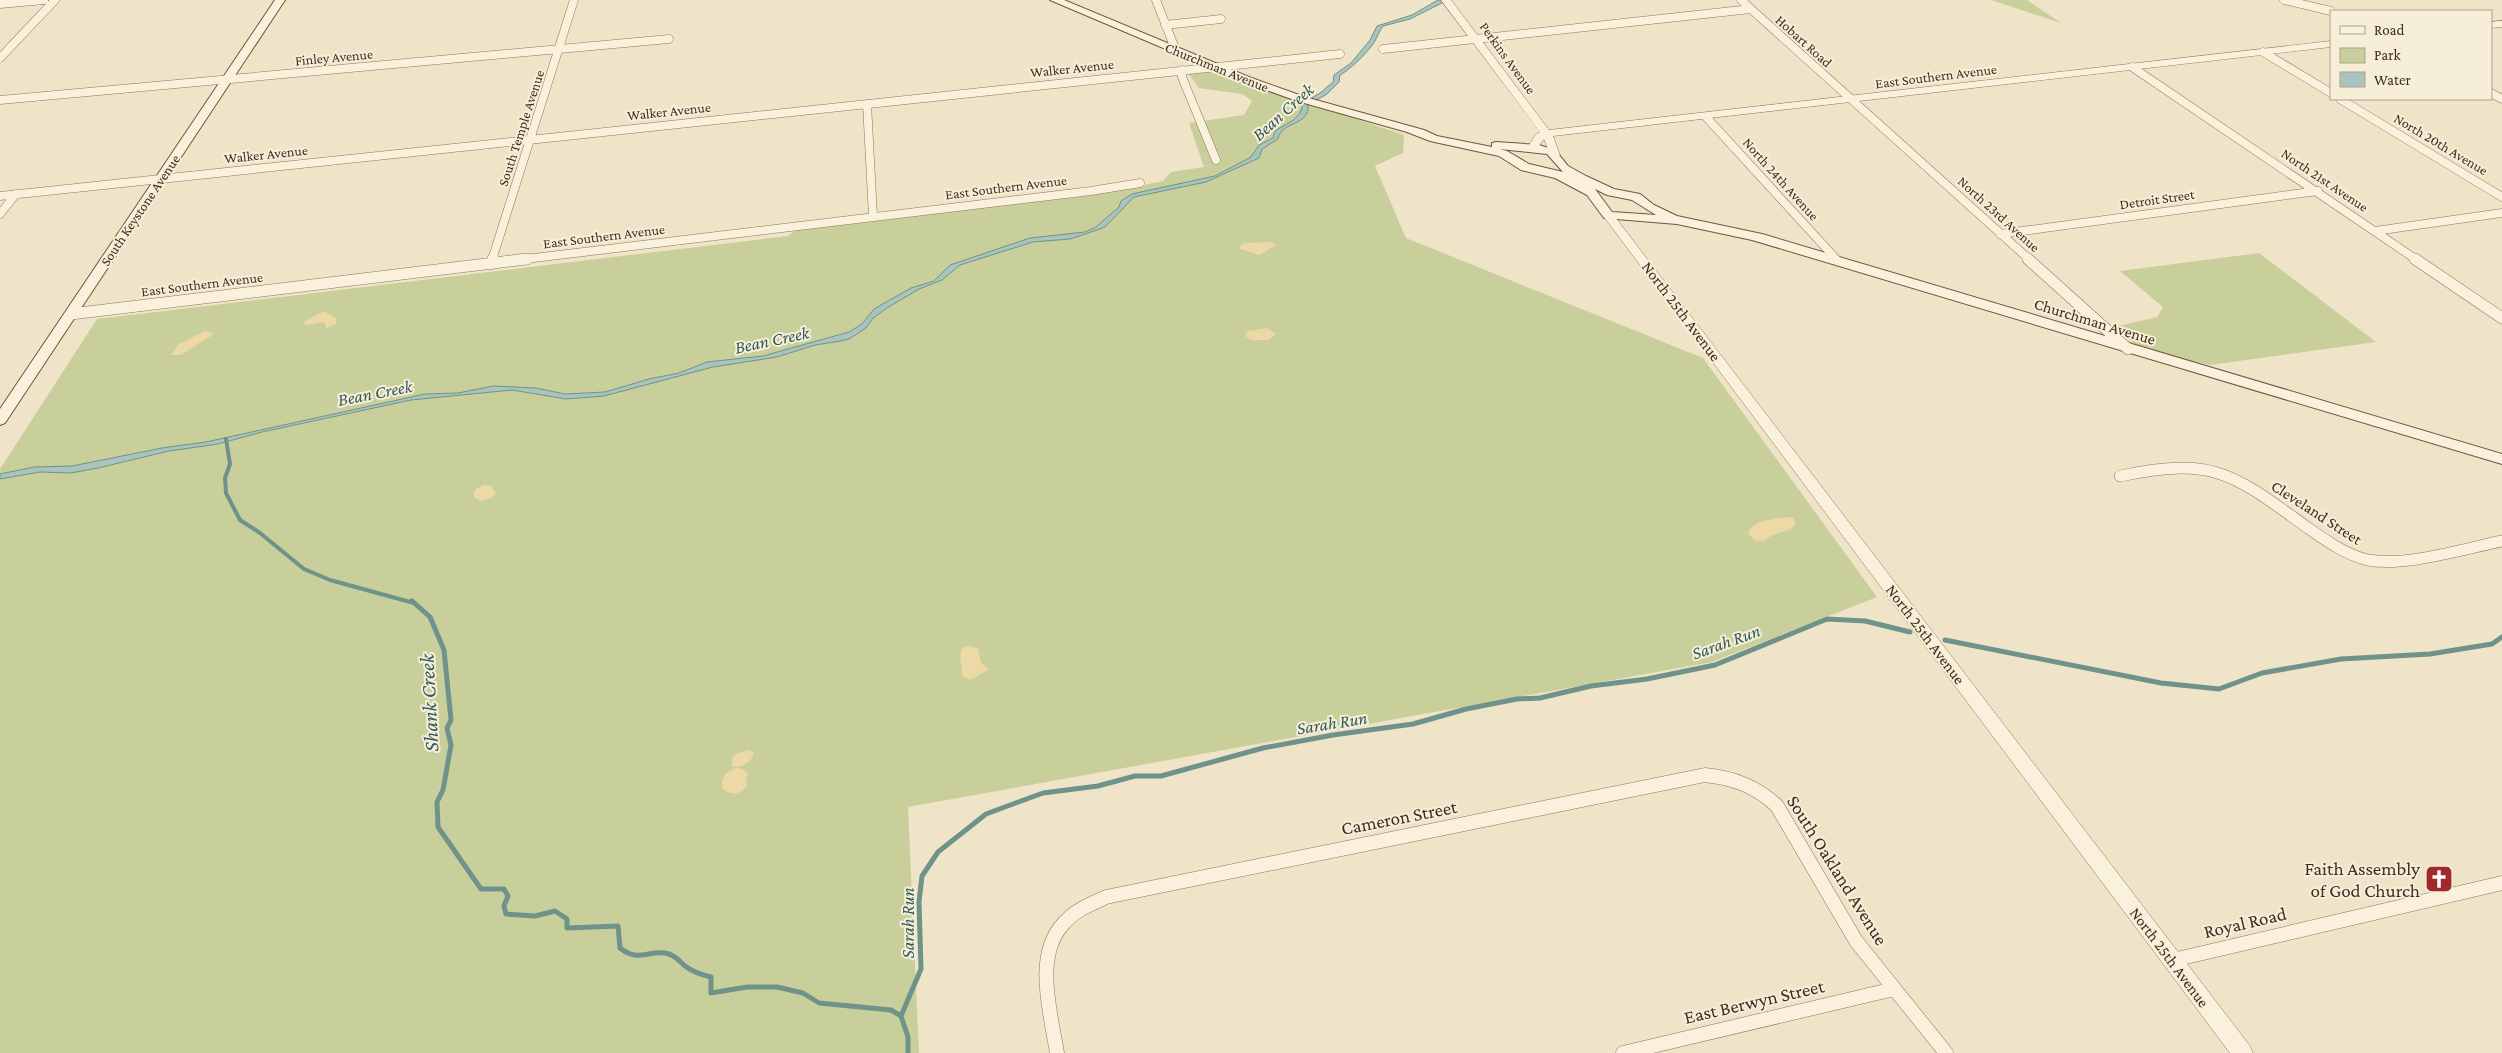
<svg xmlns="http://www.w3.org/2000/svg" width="2502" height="1053" viewBox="0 0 2502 1053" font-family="'Crimson Pro',serif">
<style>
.green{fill:#c9cf9b}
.sand{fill:#ecd9a5}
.water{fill:#a9c4bc;stroke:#6f938a}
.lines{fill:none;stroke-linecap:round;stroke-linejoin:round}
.stream-far1{stroke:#6f938a;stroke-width:4}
.stream{stroke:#6f938a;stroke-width:5}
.minor-far2-casing{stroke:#8d765c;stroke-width:9}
.minor-far1-casing{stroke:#8d765c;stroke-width:12}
.minor-casing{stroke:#8d765c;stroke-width:15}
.tertiary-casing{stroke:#8d765c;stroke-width:1}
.secondary-casing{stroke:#6f573f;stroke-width:2}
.minor-far2{stroke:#faf1dc;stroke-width:8}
.minor-far1{stroke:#faf1dc;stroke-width:11}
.minor{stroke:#faf1dc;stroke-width:14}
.tertiary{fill:#faf1dc;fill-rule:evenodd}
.secondary{fill:#faf1dc;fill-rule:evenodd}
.labels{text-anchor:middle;stroke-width:4;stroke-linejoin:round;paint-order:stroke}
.far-street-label{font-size:14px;fill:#3d2e20;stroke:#f7eed8}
.street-label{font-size:16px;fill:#3d2e20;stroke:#f7eed8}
.water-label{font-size:18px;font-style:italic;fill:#2f5d5a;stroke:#f7eed8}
.near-street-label{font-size:19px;fill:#3d2e20;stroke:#f7eed8}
.near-poi-label{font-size:19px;fill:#3d2e20;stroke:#f7eed8;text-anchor:end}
.near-water-label{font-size:21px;font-style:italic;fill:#2f5d5a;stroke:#f7eed8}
</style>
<rect width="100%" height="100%" fill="#f0e4c8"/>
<path class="green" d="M1990,0H2027L2061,23L1991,0Z
M1213,70L1404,135L1403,153L1375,166L1406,238L1703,358L1877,597L1712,662L908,807L919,1053H0V469L97,319L788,236L796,230L1089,194V196L1163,181L1171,172L1204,167L1189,123L1244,115L1252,101L1242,94L1199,88L1188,73Z
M2259,253L2376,342L2210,365L2140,349L2114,327L2157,317L2163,307L2120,271Z"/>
<path class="sand" d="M1272,242L1276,245L1259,255L1238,248L1244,243Z
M324,311L336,318V324L327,328L324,322L307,325L302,323Z
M1267,328L1276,334L1269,340H1251L1245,336L1248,331Z
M205,331L214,334L181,355H171L179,344Z
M484,485L491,486L496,494L491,498L481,501L475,498L473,493L476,489Z
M1787,517L1793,518L1796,524C1791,533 1774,531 1764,541H1756L1748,534C1752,519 1775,519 1787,517Z
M968,646L978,648L981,662L988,670L970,680L962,676C963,666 958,657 962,648Z
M750,750L754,754C750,763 741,769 731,766L733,756L741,752Z
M736,768L742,769L748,774L746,778L747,786C741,795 730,796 722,788C722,776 725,772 736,768Z"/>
<path class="water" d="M1438,0H1448L1410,19L1383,26C1379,31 1378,36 1375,41C1369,51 1350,70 1340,75L1339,82L1327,94L1308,105C1310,126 1281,121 1278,139L1262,149L1259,158L1206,182L1134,197L1105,227L1097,230L1070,239L1033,242L960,265L942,280L919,289L887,308L873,318L866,328L849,339L841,341L815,345L777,357L713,367L604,396L566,399L512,390L411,400L262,432L218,444L169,451L98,468L71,473L40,472L0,479V474L34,467L72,466L162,448L206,442L425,394L458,393L493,386L536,388L565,394L605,392L649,379L679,373L707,362L763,356L849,332L862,324L874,309L911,288L934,281L950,265L1030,238L1085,232L1096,227L1119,207L1121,201L1132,194L1215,176L1251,157L1259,145L1273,138L1275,131C1288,122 1301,120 1303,103L1320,93L1333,82L1334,75L1351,63L1370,40L1377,26L1412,15Z"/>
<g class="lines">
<path class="stream-far1" d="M226,439L230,464L225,478L226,493L240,520L260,533L304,569L330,580L414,603"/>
<path class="stream" d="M412,601L430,617L444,650L451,720L447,728L451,745L443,790L437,802L438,827L481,889H504L508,896L504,906L506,914L535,916L555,911L567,919V928L618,926L620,948C640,964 650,948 669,954C676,956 680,962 685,966C693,972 702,975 711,977V993L747,987H777L803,993L819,1003L891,1010L901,1016L908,1037V1053
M1945,640L2161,683L2219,689L2262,673L2341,659L2430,654L2492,644L2502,637
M901,1016L921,969L919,902L922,876L938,852L986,814L1043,793L1098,786L1135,776H1161L1263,748L1333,735L1413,724L1466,709L1517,699L1540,698L1591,686L1647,679L1715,665L1827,619L1865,621L1910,632"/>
<defs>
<path id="minor-far2" d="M1156,0L1176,51
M1741,0L2030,260
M2284,0L2331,11
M0,4L44,0
M1165,25L1221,19
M1383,49L1751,9
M2263,52L2331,93
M0,58L55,0
M2132,67L2417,260
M1182,70V77L1216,160
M2491,93L2502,99
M2340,99L2502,197
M0,100L669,39
M867,104L873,216
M1706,117L1837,260
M0,196L1340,54
M0,214L16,194
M2375,231L2502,213
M2000,234L2318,191
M492,260L574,0
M517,260L1091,191L1140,183"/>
<path id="minor-far1" d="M2028,259L2128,349
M2415,259L2502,318
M491,264L493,259
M71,314L527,259
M2120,476C2215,456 2233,474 2308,528C2325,540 2346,555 2368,560C2405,567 2463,549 2502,541"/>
<path id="minor" d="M2173,960L2502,883
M1057,1053C1051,1014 1033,955 1064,923C1075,910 1091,904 1106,897L1705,775C1733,778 1756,786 1777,806L1856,941L1946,1053
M1623,1053L1894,989"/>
<path id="tertiary" d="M1441,0H1451L1549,130L2331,41V47L1553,136L1560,155L1555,158L1550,155L1544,139L1536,150H1528L1527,148L1536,134L1540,132Z
M2502,21V27L2491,28V22Z
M1608,212L1612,213L2250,1046L2253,1053H2230L1604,217V213Z"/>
<path id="secondary" d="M275,0H285L5,423L0,425V409Z
M1050,0H1064L1249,77L1305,97L1424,130L1437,136L1492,147V143L1496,142L1539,145L1555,150L1568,166L1586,176L1614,189L1640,194L1654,205L1677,216L1762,234L2502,454V464L1752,240L1677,224L1604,218L1587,195L1555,178L1521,170L1499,156L1430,141L1407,132L1297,101L1241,81ZM1500,149L1547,154L1563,172L1529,164L1507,151ZM1595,189L1607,195L1632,200L1656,215L1612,212Z"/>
</defs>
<use href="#minor-far2" class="minor-far2-casing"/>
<use href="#minor-far1" class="minor-far1-casing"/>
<use href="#minor" class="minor-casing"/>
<use href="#tertiary" class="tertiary-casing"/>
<use href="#secondary" class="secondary-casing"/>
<use href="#minor-far2" class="minor-far2"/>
<use href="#minor-far1" class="minor-far1"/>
<use href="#minor" class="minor"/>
<use href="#tertiary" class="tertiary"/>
<use href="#secondary" class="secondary"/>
</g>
<defs>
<symbol id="church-square" viewBox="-11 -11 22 22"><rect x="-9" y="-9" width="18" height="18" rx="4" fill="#9e2a2b" stroke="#f7eed8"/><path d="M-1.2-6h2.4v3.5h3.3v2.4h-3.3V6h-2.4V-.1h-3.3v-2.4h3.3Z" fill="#fff"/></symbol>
</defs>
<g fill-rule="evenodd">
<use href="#church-square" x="2423" y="863" width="32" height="32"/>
</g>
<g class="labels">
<g class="far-street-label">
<text transform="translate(1804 41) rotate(42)" y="5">Hobart Road</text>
<text transform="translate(334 57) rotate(-5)" y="5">Finley Avenue</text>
<text transform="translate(1508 58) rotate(54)" y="5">Perkins Avenue</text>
<text transform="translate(1217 67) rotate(22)" y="5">Churchman Avenue</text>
<text transform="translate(1072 68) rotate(-6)" y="5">Walker Avenue</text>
<text transform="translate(1936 76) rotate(-7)" y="5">East Southern Avenue</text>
<text transform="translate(669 111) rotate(-6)" y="5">Walker Avenue</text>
<text transform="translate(521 128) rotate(-72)" y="5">South Temple Avenue</text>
<text transform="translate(2441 144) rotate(31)" y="5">North 20th Avenue</text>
<text transform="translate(266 154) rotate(-6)" y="5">Walker Avenue</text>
<text transform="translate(1781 179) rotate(48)" y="5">North 24th Avenue</text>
<text transform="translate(2325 180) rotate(34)" y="5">North 21st Avenue</text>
<text transform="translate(1006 187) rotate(-7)" y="5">East Southern Avenue</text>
<text transform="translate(2157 199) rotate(-8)" y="5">Detroit Street</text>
<text transform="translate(140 210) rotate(-56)" y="5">South Keystone Avenue</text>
<text transform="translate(1999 214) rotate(42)" y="5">North 23rd Avenue</text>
<text transform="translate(604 236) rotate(-7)" y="5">East Southern Avenue</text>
<text transform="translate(202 284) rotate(-7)" y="5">East Southern Avenue</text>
</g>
<g class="street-label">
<text transform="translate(1682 311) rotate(53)" y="6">North 25th Avenue</text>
<text transform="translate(2095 321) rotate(17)" y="6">Churchman Avenue</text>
<text transform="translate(2317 512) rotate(33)" y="6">Cleveland Street</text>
<text transform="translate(1926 634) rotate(53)" y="6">North 25th Avenue</text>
<text transform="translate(2170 957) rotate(53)" y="6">North 25th Avenue</text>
</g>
<g class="water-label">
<text transform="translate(1283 112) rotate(-42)" y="6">Bean Creek</text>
<text transform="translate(772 340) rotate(-12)" y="6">Bean Creek</text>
<text transform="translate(375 393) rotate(-11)" y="6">Bean Creek</text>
<text transform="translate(1726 642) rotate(-20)" y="6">Sarah Run</text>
<text transform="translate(1332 723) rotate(-9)" y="6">Sarah Run</text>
<text transform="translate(908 923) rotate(-90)" y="6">Sarah Run</text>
</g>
<g class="near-street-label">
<text transform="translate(1399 817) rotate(-11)" y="7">Cameron Street</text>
<text transform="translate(1838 870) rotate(58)" y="7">South Oakland Avenue</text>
<text transform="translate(2245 922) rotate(-13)" y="7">Royal Road</text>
<text transform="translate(1754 1001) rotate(-13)" y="7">East Berwyn Street</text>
</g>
<g class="near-poi-label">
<text x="2420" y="875">Faith Assembly<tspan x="2420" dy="22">of God Church</tspan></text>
</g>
<g class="near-water-label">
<text transform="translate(429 703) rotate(-93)" y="7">Shank Creek</text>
</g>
</g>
<rect x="2330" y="10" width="162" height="90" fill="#f7eed8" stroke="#ada18e"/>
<rect x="2340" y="26" width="25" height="8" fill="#faf1dc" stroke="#ada18e"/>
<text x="2374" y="35" font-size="15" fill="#3d2e20">Road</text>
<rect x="2340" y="48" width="25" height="15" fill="#c9cf9b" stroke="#ada18e"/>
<text x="2374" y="60" font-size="15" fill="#3d2e20">Park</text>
<rect x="2340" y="72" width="25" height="15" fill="#a9c4bc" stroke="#ada18e"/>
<text x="2374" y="85" font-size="15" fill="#3d2e20">Water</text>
</svg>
